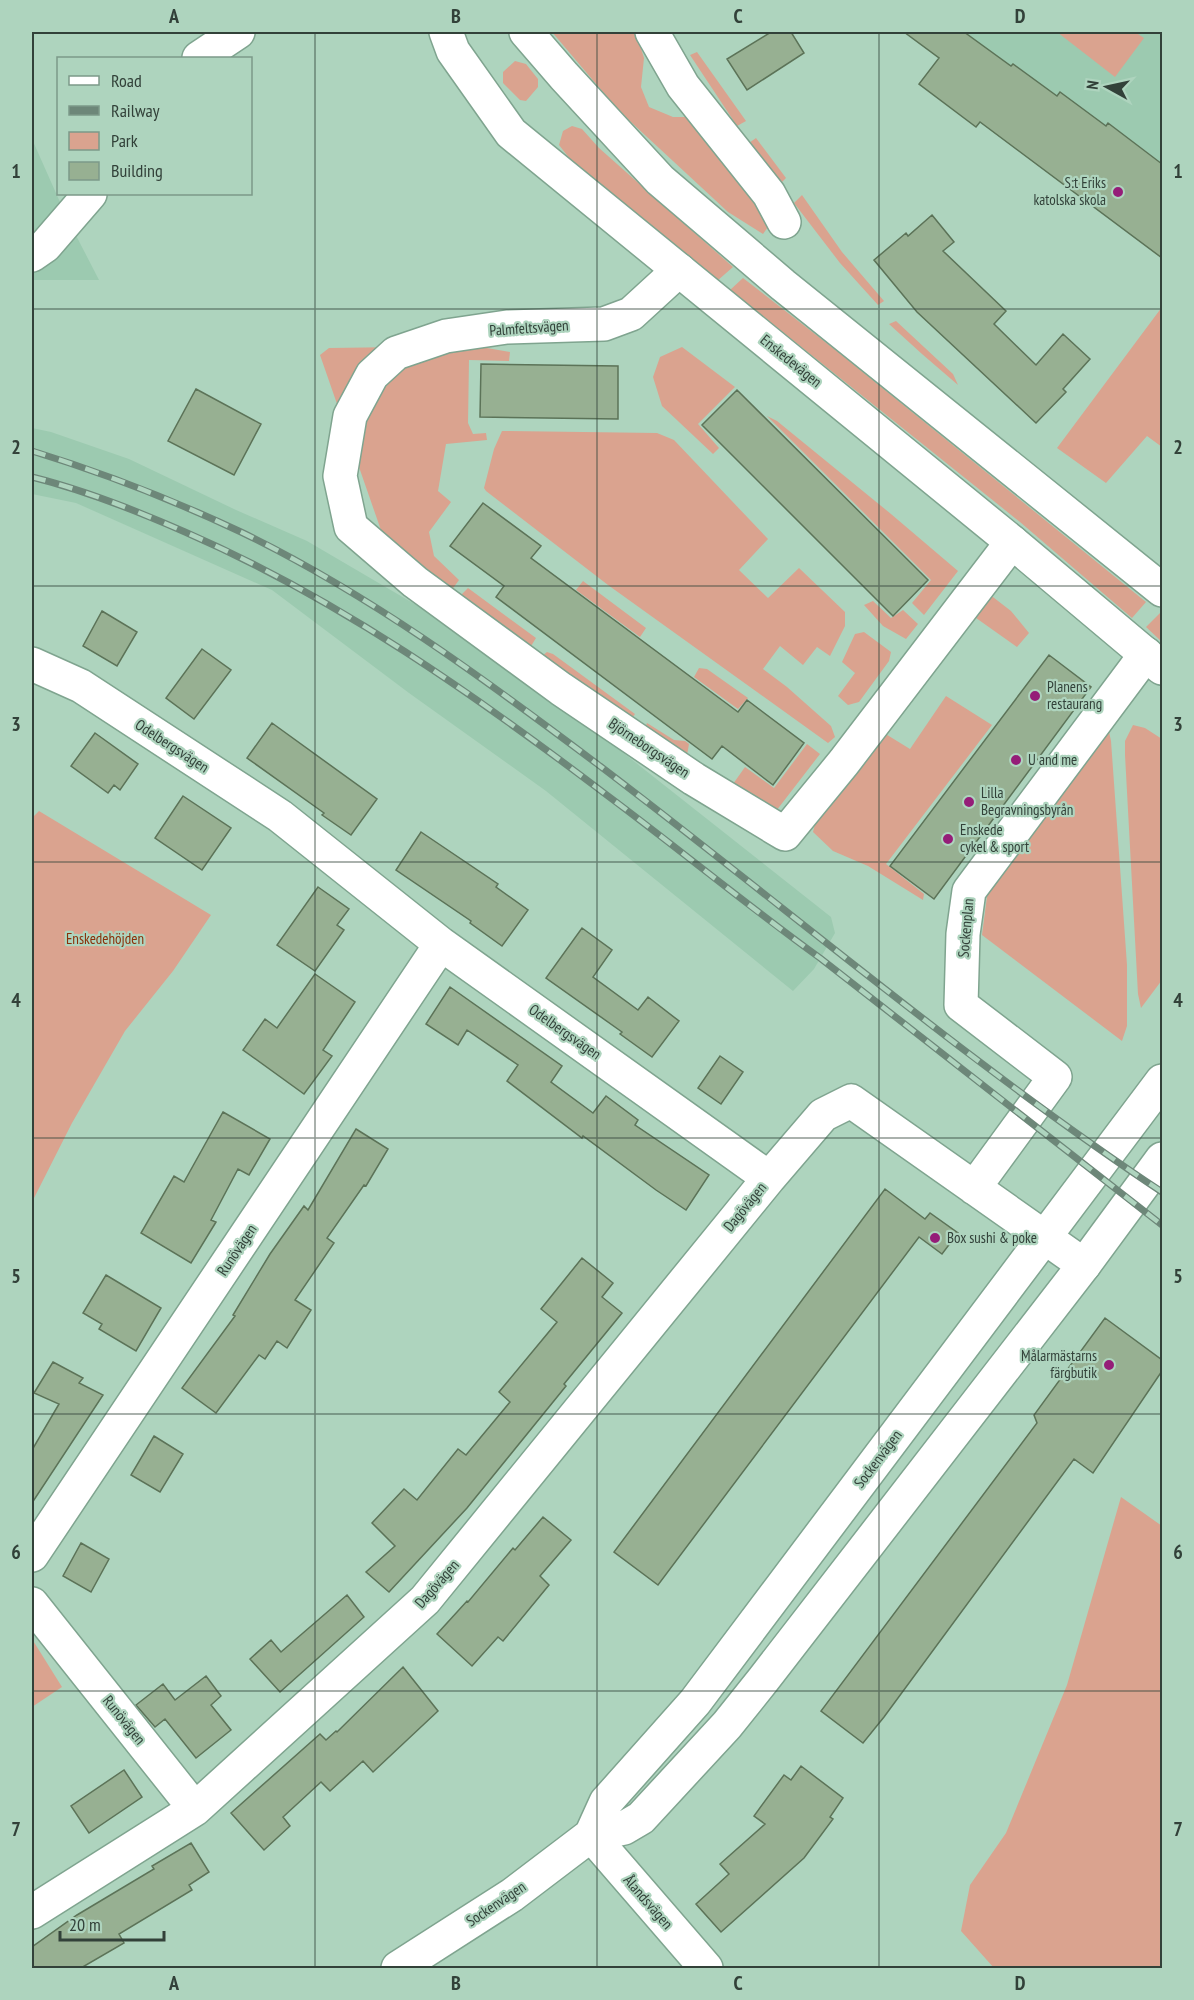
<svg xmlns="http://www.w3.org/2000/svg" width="1194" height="2000" viewBox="0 0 1194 2000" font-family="'PT Sans Narrow',sans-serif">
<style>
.built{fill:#9ccab0}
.green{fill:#daa38f}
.building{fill:#97b092;stroke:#5c7358;stroke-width:1.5}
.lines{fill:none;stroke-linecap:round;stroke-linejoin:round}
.minor-casing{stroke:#7fa48f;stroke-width:36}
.tertiary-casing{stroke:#7fa48f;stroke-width:36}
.secondary-casing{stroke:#7fa48f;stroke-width:36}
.minor{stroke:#fff;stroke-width:33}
.tertiary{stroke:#fff;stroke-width:33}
.secondary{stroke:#fff;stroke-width:33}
.rail-casing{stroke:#6d8779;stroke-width:7}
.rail{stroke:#aed4be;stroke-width:4.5;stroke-dasharray:14;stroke-linecap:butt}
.grid{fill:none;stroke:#324139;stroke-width:1.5;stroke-opacity:0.55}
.poi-dot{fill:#951d78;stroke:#aed4be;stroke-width:2}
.labels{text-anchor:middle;stroke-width:4.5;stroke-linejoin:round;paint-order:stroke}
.poi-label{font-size:15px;fill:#324139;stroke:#aed4be;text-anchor:start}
.street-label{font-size:15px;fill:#324139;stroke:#aed4be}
.park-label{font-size:15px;fill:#893009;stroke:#aed4be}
.neatline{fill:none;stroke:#324139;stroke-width:2}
.grid-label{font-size:20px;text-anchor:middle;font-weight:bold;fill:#324139}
</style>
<rect width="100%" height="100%" fill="#aed4be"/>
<path class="built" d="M917,32H1162V258L980,122L976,127L919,84L939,58L925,38Z
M32,139L67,218L99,280H32Z
M32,428L51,432L129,459L236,510L307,541L435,616L545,691L831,917L835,933L814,969L793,991L546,791L409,693L272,590L76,503L32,494Z"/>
<path class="green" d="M552,32H633L639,42L644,58L641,87L649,107L673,117H692L773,220L763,234L728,212L619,111Z
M1057,32H1135L1144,38L1115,77Z
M697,52L746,121L737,126L690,55Z
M515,61L526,64L538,79V87L526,101L520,100L503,83V72Z
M572,126L582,129L599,148L733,267L717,281L570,159L559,145L563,131Z
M756,138L786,178L779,185L749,143Z
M802,195L842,252L884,301L878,305L840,263L794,203Z
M743,278L838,352L1146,602L1132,618L1020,522L730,290Z
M1162,307V447L1147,436L1106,483L1057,448Z
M896,321L953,374L958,385L922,354L889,324Z
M475,346L510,352L509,361L469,360L468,423L473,434L486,433L487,440L446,444L438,491L451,502L429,532L434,556L459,580L451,591L383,536L320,355L329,348Z
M682,347L735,387L698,424L719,448L713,454L662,406L653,377L660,357Z
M767,416L777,421L891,514L958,571L924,615L912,603L931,580Z
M502,431L657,433L674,440L768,539L739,570L768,598L799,568L845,612V626L830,656L817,647L803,665L780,646L763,669L787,687L831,726L835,737L828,743L608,585L486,491L484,488L494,449Z
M583,581L646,628L640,637L576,590Z
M468,588L536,638L528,651L462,600L461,595Z
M989,594L1011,611L1029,633L1017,647L969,613Z
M873,601L891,618L903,610L918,624L906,639L883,626L864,605Z
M1161,612L1162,613V642L1146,627Z
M864,632L891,652L889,661L859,702L848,705L838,696L855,673L842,662L855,634Z
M547,652L553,654L635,714L627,725L541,657Z
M699,668L707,669L748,698L738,709L694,677Z
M946,696L992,725L886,864L924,894L923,900L868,866L833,851L813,832L816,820L884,733L910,749Z
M647,723L674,740L685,741L689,744L687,755L642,736Z
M1133,725L1145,728L1162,739V980L1141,1008L1138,994L1125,755V741Z
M1108,727L1111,741L1127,965V1026L1122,1041L982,935L988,889Z
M807,744L820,754L773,815L733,784L745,767L774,788Z
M39,811L211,915L173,971L125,1031L72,1123L32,1202V818Z
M1121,1497L1162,1526V1968H994L961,1931L970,1885L1006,1833L1067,1685Z
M32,1639L62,1687L32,1707Z"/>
<path class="building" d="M771,32H791L804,53L747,90L727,59Z
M904,32H964L1011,66L1013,64L1057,96L1060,92L1106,126L1108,123L1162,164V258L980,122L976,127L919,84L939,58Z
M932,215L954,242L943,251L1006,311L994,324L1036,365L1063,334L1090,359L1063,389L1066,392L1036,423L917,312L874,260L906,233L908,236Z
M481,364L618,366V419L480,417Z
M196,389L261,424L234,475L168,441Z
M737,390L928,580L893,616L702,425Z
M483,503L541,546L531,558L738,712L747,700L804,743L773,785L722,746L712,759L496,597L504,586L450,546Z
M102,611L137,632L117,666L83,646Z
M202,649L231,670L194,719L166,698Z
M1049,655L1091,687L934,899L890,866Z
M272,723L377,799L351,835L322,815L324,813L247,758Z
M95,733L138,764L120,790L114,785L108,793L71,766Z
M183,796L231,828L202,870L155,838Z
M421,832L498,884L496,887L528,910L502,946L470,923L471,921L396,870Z
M318,887L349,909L337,925L344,930L315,971L277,945Z
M582,928L612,950L593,977L638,1010L648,997L679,1021L652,1057L620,1034L622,1032L546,978Z
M315,974L355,1002L323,1050L332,1056L304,1094L243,1050L265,1019L277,1028Z
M450,987L562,1066L551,1082L593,1113L606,1096L638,1120L635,1125L709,1175L686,1210L656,1190L583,1136L582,1138L507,1081L518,1065L467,1030L458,1045L426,1024Z
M720,1056L743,1072L721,1104L698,1088Z
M223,1112L270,1139L249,1175L238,1169L211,1220L216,1222L191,1263L141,1233L174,1176L184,1182Z
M356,1129L388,1149L366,1186L364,1185L327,1238L334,1243L295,1300L311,1310L287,1348L277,1341L265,1359L259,1355L216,1413L182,1388L235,1316L233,1315L270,1254L304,1206L308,1210Z
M885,1189L925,1219L930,1213L958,1233L942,1254L919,1237L658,1585L614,1552Z
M582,1258L613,1283L602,1297L622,1313L564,1384L566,1386L467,1508L389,1592L366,1572L395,1546L372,1523L404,1489L417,1500L458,1449L466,1455L510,1402L499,1392L557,1322L541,1309Z
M106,1275L161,1308L136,1351L99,1329L102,1324L83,1313Z
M1105,1318L1162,1360V1371L1093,1473L1074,1459L884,1717L863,1743L821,1711L1037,1423L1034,1415Z
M53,1362L83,1378L79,1383L103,1395L32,1503V1450L59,1404L34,1393Z
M154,1436L183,1454L160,1492L131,1475Z
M543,1517L571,1540L540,1576L549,1585L503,1641L498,1637L472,1666L437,1634L467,1601L468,1602L513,1548L515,1550Z
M81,1543L109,1559L91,1592L63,1576Z
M347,1595L364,1617L280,1692L250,1659L271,1640L281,1652Z
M403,1667L438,1711L373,1772L363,1761L330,1791L321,1782L283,1817L290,1826L264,1850L231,1813L320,1734L326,1740L336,1731L337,1732Z
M206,1676L221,1696L211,1705L231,1730L196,1758L165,1719L155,1727L136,1705L163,1684L175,1700Z
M801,1766L843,1798L830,1817L833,1819L804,1858L721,1932L696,1904L729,1874L720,1864L765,1824L754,1816L784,1775L791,1780Z
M124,1770L142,1797L89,1833L71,1806Z
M191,1843L209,1872L189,1885L192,1890L119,1934L124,1943L81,1968H32V1947L77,1915L154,1869L152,1866Z"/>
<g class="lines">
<defs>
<path id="minor" d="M652,32L683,86L769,194L784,222
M679,270L631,314L604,324L507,327L446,336L396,353L372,375L350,416L340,476L351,527L415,582L561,689L694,779L785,834L844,762L1012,542
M32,664L81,686L280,816L441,944L769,1178L823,1115L851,1101L1084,1265
M974,1188L1055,1077L961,1005L963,934L969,891L1146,654
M32,1555L441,944
M32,1604L195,1809
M591,1835L706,1968
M32,1912L195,1809L425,1600L769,1178"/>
<path id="tertiary" d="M199,58L238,32
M32,255L45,246L90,194
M591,1835L606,1802L695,1702L1162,1081
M398,1968L512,1895L591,1835L624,1828L641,1818L727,1725L763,1680L1084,1265L1162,1159"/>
<path id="secondary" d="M446,32L453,51L511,133L1012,542L1162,668
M526,32L564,76L660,180L783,285L1162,590"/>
</defs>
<use href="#minor" class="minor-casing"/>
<use href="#tertiary" class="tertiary-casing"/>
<use href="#secondary" class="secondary-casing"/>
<use href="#minor" class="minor"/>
<use href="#tertiary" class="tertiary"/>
<use href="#secondary" class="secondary"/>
<defs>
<path id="rail" d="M32,451C104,473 173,500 241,532C369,594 483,678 596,763C785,906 965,1061 1162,1192
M32,477C84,490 135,510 185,532C339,599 475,695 608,796C679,849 748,906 820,958L1162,1225"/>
</defs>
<use href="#rail" class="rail-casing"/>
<use href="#rail" class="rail"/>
</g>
<path class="grid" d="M315,32V1968M597,32V1968M879,32V1968M32,309H1162M32,586H1162M32,862H1162M32,1138H1162M32,1414H1162M32,1691H1162"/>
<g class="poi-dot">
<circle cx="1118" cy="192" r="6"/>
<circle cx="1035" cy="696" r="6"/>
<circle cx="1016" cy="760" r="6"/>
<circle cx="969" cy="802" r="6"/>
<circle cx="948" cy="839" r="6"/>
<circle cx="935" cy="1238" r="6"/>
<circle cx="1109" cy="1365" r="6"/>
</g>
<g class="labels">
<g class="poi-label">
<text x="1106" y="188" text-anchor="end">S:t Eriks<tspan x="1106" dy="17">katolska skola</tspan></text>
<text x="1047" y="692">Planens<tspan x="1047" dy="17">restaurang</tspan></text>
<text x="1028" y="765">U and me</text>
<text x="981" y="798">Lilla<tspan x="981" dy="17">Begravningsbyrån</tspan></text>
<text x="960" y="835">Enskede<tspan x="960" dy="17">cykel &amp; sport</tspan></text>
<text x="947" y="1243">Box sushi &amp; poke</text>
<text x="1097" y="1361" text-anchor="end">Målarmästarns<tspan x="1097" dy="17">färgbutik</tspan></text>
</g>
<g class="street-label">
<text transform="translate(529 328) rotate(-4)" y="5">Palmfeltsvägen</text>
<text transform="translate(791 361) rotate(39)" y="5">Enskedevägen</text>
<text transform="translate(172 746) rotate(33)" y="5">Odelbergsvägen</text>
<text transform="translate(649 748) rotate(34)" y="5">Björneborgsvägen</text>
<text transform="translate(966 928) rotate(-85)" y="5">Sockenplan</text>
<text transform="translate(565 1032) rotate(35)" y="5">Odelbergsvägen</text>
<text transform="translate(745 1207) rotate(-51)" y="5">Dagövägen</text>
<text transform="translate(237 1250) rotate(-56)" y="5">Runövägen</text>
<text transform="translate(878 1459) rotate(-53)" y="5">Sockenvägen</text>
<text transform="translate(437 1584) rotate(-49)" y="5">Dagövägen</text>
<text transform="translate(124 1720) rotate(51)" y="5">Runövägen</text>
<text transform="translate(648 1902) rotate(49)" y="5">Ålandsvägen</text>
<text transform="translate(496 1904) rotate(-34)" y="5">Sockenvägen</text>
</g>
<g class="park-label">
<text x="105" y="944">Enskedehöjden</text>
</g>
</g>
<rect width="1194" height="2000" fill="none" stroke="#aed4be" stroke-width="66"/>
<rect x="57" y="57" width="195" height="138" fill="#aed4be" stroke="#7c9989" stroke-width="1.5"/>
<rect x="69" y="76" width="30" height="9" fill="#ffffff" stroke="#7c9989" stroke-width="1.5"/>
<text x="111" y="87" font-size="18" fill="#324139">Road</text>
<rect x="69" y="106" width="30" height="9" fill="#6d8779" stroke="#7c9989" stroke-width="1.5"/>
<text x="111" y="117" font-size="18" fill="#324139">Railway</text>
<rect x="69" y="132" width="30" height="18" fill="#daa38f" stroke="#7c9989" stroke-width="1.5"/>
<text x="111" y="147" font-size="18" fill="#324139">Park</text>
<rect x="69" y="162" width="30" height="18" fill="#97b092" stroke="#7c9989" stroke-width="1.5"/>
<text x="111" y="177" font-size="18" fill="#324139">Building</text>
<g transform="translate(1107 87) rotate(278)" stroke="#aed4be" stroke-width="4.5" paint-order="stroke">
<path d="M0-4.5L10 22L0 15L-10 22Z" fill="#324139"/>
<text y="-9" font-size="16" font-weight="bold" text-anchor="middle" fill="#324139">N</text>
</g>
<path d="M60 1931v9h104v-9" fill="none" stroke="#324139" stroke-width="3"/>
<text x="69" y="1931" font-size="18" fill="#324139" stroke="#aed4be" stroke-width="4.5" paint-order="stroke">20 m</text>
<rect x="33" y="33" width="1128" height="1934" class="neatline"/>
<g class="grid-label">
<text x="174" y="23">A</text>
<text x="456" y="23">B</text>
<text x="738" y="23">C</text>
<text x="1020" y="23">D</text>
<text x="16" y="178">1</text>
<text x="1178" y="178">1</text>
<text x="16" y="454">2</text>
<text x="1178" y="454">2</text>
<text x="16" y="731">3</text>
<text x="1178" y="731">3</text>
<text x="16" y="1007">4</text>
<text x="1178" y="1007">4</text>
<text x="16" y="1283">5</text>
<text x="1178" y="1283">5</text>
<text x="16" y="1559">6</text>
<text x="1178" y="1559">6</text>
<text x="16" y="1836">7</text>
<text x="1178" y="1836">7</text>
<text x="174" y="1990">A</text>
<text x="456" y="1990">B</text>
<text x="738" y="1990">C</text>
<text x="1020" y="1990">D</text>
</g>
</svg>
